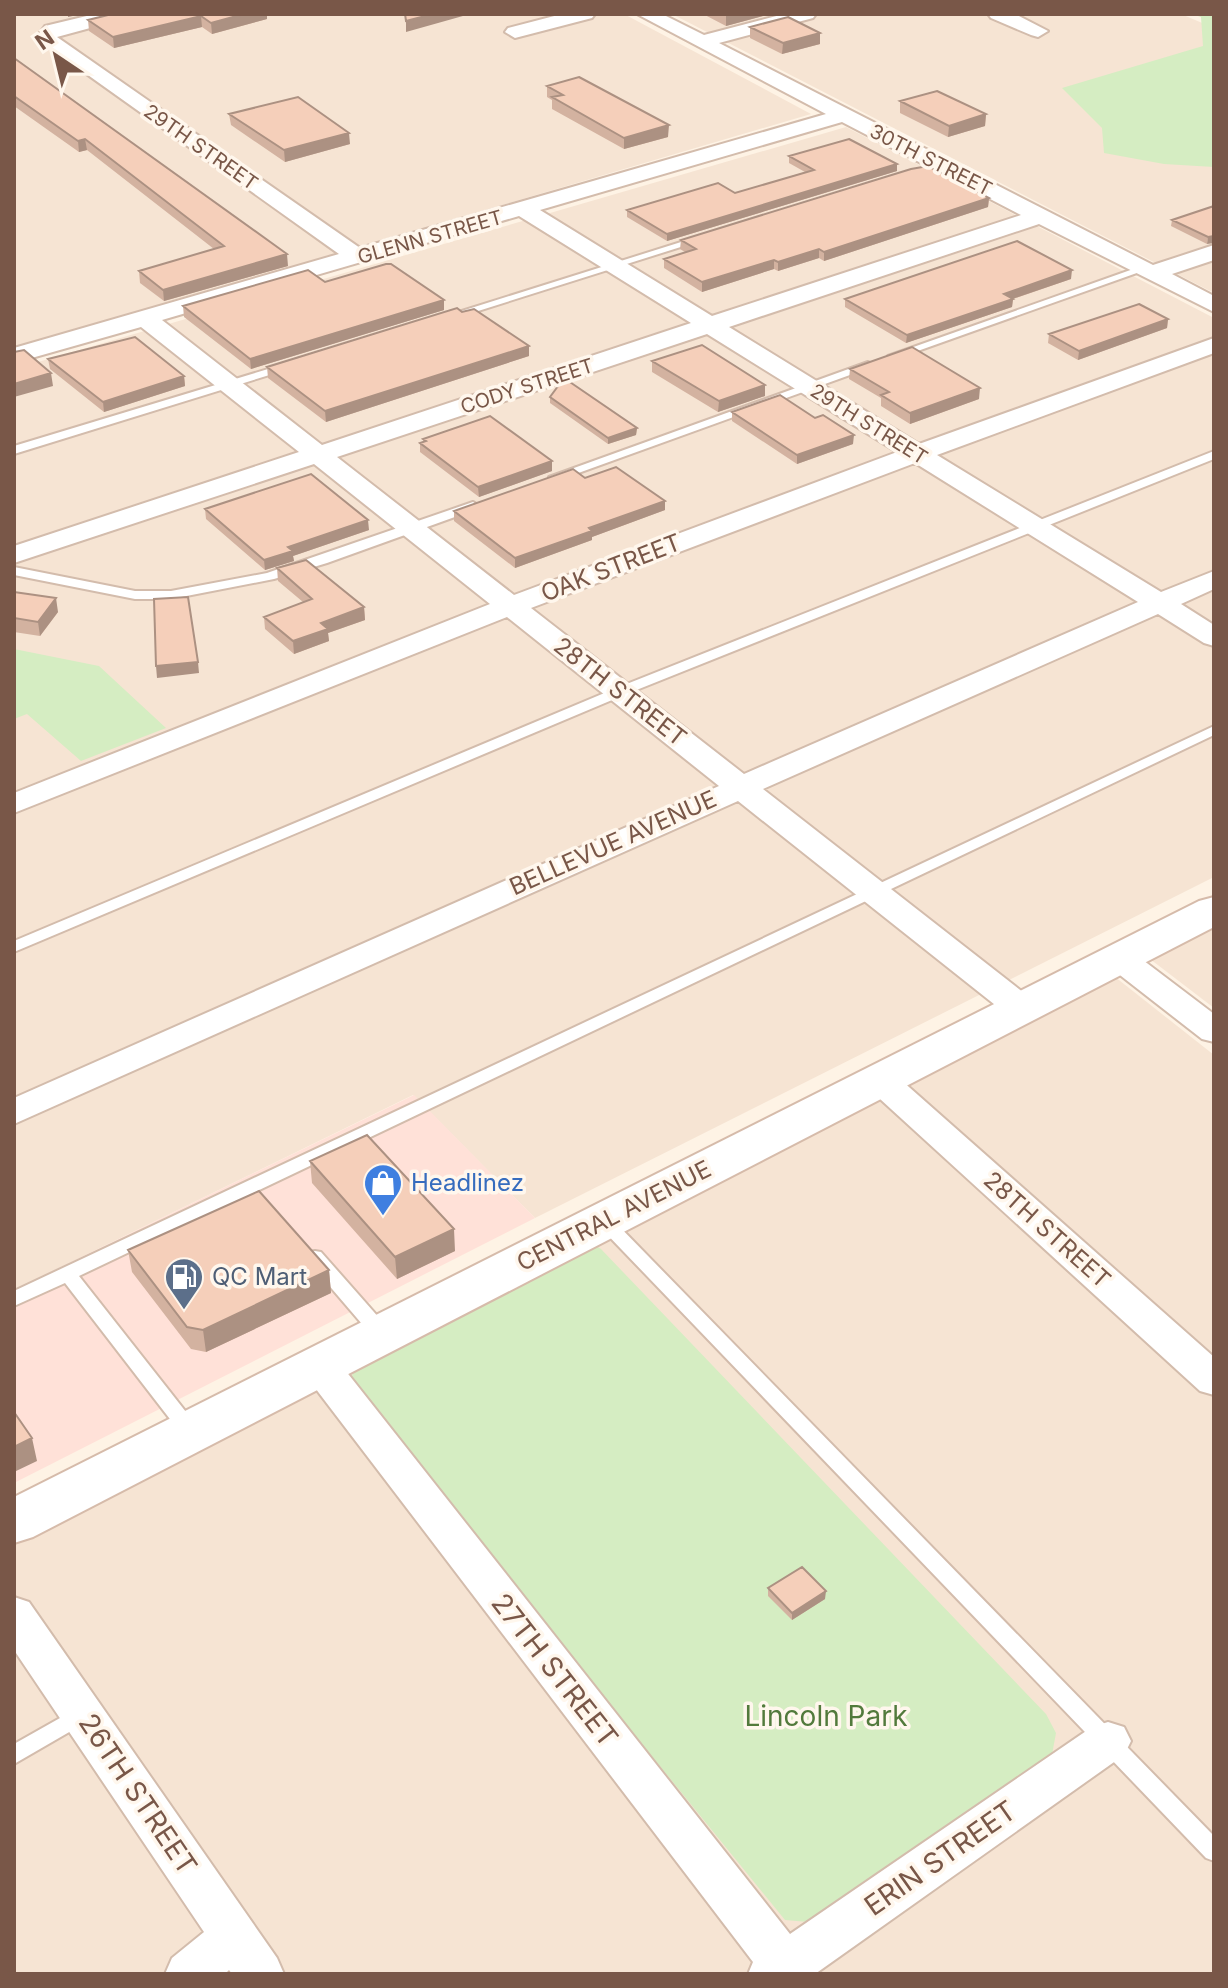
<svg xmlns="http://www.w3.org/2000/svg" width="1228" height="1988" viewBox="0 0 1228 1988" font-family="Inter,sans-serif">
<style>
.residential{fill:#f6e4d3}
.commercial{fill:#ffe1d8}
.green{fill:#d5edc2}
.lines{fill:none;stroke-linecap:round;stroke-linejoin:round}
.lane-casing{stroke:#d3bcac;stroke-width:4}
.street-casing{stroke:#d3bcac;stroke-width:4}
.secondary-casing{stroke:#d6bbaa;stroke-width:4}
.lane{fill:#fff;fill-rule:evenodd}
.street{fill:#fff;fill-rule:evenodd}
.secondary{fill:#fff;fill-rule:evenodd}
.wall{fill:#d3b2a0}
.shaded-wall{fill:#ac9182}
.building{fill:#f5cfba;stroke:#ac9182;stroke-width:2}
.labels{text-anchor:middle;stroke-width:7;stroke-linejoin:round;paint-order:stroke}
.far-street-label{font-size:20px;fill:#795748;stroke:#fff7ed}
.street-label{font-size:24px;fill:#795748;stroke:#fff7ed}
.shop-label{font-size:24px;fill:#366cbe;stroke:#fff7ed;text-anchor:start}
.service-label{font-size:24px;fill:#4e5e75;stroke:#fff7ed;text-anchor:start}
.near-street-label{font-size:28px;fill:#795748;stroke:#fff7ed}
.near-park-label{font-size:28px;fill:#527a3c;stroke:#fff7ed}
</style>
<rect width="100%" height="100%" fill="#fef3e5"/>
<path class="residential" d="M14,14H624L811,114L14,349Z
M672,14H1181L1214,28V293Z
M846,127L1214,318V877L535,1218L413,1095L14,1290V369Z
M1214,929V1008L1150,959Z
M1110,973L1214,1055V1974H14V1537Z"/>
<path class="commercial" d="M414,1095L535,1218L14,1483V1290Z"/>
<path class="green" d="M1192,14H1214V167L1164,164L1104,153L1102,128L1062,88L1203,46L1201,17Z
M14,649L99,666L166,728L81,761L27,714L14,719Z
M586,1240L601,1249L1046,1714L1056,1733L1051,1760L820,1923L785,1920L350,1385L356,1359Z"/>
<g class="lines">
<defs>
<path id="lane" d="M697,237L706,239L459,317L449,315Z
M1139,267L1148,269L898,358L888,356Z
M868,362L874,365L872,367L559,480H551L549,477Z
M288,363L294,366L292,368L14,454V446Z
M1214,451V459L624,695L14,952V941L614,689Z
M473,502L479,506L477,509L327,563L274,579L171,599H135L14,575V567L135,591H171L267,573Z
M1214,726V735L79,1276L197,1426L200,1431L197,1436L190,1438L183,1436L65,1283L14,1306V1291Z
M604,1215L610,1217L1214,1836V1861L1206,1858L598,1225L595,1221L598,1217Z
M315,1251L321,1252L388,1328L390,1333L388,1338H374L309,1262L306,1257L309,1252Z
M83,1705L90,1708L94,1714L90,1720L14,1764V1744Z"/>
<path id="street" d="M95,14H130L127,18L57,37L360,248L826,114L637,14H662L704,35L784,14H816L813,18L719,43L1153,265L1214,245V260L1172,274L1214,296V312L1039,224L729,327L919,444L1214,338V353L937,455L1161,592L1214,571V589L1181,604L1214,625V646L1204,643L1158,614L763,789L1033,1000L1038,1008L1033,1016L1021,1019L1009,1016L738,801L14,1124V1098L719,786L507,617L14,813V793L490,604L314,464L14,563V546L299,452L141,327L14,363V348L339,254L36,38L45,26ZM842,122L1021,215L712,316L540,210ZM519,216L691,323L322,445L162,320ZM707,334L897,452L514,595L337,457ZM915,463L1138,602L744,774L531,608Z
M562,14H595L592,18L515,38L505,32L508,28Z
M988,14H1015L1048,31L1038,37L1031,35L991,18Z
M1119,947L1131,951L1214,1014V1042L1202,1039L1107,965L1102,958L1107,951Z
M880,1068L892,1072L1214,1357V1395L1200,1391L868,1088L862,1080L868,1072Z
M320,1351L334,1356L790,1934L1092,1727L1108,1722L1124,1727L1131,1741L1124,1755L815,1974H748L753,1962L306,1376L300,1366L306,1356Z
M14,1597L29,1602L277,1958L284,1974H232L229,1970L225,1974H165L172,1958L204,1932L14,1650Z"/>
<path id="secondary" d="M1214,897V927L33,1537L14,1543V1497L1199,901Z"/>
</defs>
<use href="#lane" class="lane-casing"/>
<use href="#street" class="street-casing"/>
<use href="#secondary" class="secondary-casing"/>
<use href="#lane" class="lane"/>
<use href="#street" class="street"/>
<use href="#secondary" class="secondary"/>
</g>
<path class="wall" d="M112,14H267V19L212,34L202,27L114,48L89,31L88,20Z
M703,14H764L763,16L726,26Z
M750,27L820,33V44L782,54L750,38Z
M14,58L288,266L164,301L140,283L139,271L214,249L87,150L79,152L14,106Z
M547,86L668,137L624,149L552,109V100L547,97Z
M900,101L986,114L985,126L948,137L900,113Z
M229,114L350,144L285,162L231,125Z
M789,156L897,164V171L667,241L627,217V210L735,193L805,172L789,163Z
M989,198L988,207L824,261L819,258L778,271L774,269L702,292L664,268V259L685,252L680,249L681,240Z
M1214,206L1207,244L1171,226L1172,220Z
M1071,279L1013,299L1012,307L906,343L845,307V299Z
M325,282L444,310L251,369L184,317L183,306Z
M1168,319L1167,328L1078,360L1048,343L1049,334Z
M529,356L326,422L268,378L267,367Z
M48,359L184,376L185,386L104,412L50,369Z
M652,361L765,396L718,412L652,372Z
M850,369L979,399L910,424L881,406V398L849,379Z
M550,397L637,428L636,435L608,444L550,403Z
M732,412L853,444L797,464L732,421Z
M423,439L552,461V471L479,497L420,452V443L423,442Z
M585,478L665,510L592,537V540L515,568L454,521V511Z
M205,509L369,530L293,556L294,561L265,570L206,519Z
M277,568L364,607L365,620L328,633L329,641L294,654L265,629L264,617L303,602L278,581Z
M14,592L58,612L40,636L14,632Z
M310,1161L455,1251L397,1279L312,1183Z
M128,1250L329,1270L331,1293L206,1352L191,1349L132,1272Z
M768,1588L825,1599L792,1620L768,1596Z"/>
<path class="shaded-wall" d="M68,14H82L68,17Z
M244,14H267V19L212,34L211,23Z
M433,14H470L406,32V21Z
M731,14H764L763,16L726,26V15Z
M201,16L202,27L114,48L113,37Z
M820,33V44L782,54L783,43Z
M986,114L985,126L948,137L949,126Z
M669,125L668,137L624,149V138Z
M349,133L350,144L285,162L284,150Z
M85,139L87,150L79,152L78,141Z
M897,164V171L667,241V234Z
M989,198L988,207L824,261V252Z
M1214,236V243L1207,244L1208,237Z
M819,249V258L778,271V262Z
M287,254L288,266L164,301L163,290Z
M774,260V269L702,292V282Z
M1072,270L1071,279L1009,300L1013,299L1012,307L906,343L907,335L1004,294Z
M444,300V310L251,369L250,359Z
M1168,319L1167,328L1078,360L1079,351Z
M529,346V356L326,422L325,411Z
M51,373L53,386L14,397V384Z
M184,376L185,386L104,412L103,402Z
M765,385V396L718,412L719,401Z
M980,388L979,399L910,424V413Z
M637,428L636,435L608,444V438Z
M854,435L853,444L797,464V455Z
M552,461V471L479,497L478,487Z
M665,501V510L592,537V540L515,568V558L589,528Z
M368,520L369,530L293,556L294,561L265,570L264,560L288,547Z
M56,598L58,612L40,636L38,622Z
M364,607L365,620L328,633L329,641L294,654L293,641L321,623Z
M198,662L199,673L157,678L156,666Z
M454,1229L455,1251L397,1279L395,1257Z
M329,1270L331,1293L206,1352L203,1330Z
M32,1438L37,1461L14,1472V1447Z
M826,1591L825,1599L792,1620V1613Z"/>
<path class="building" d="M112,14H244L211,23L201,16L113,37L88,20Z
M405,14H433L406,21Z
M788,17L820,33L783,43L750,27Z
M14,58L287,254L163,290L139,271L224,246L85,139L78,141L14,96Z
M579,77L669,125L624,138L552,97L563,95L547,86Z
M937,91L986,114L949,126L900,101Z
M298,97L349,133L284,150L229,114Z
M849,139L897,164L667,234L627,210L718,183L735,193L814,170L789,156Z
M928,166L989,198L824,252L819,249L778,262L774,260L702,282L664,259L696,249L681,240L911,169Z
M1214,206V236L1208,237L1172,220Z
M1017,241L1072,270L1004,294L1013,299L907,335L845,299Z
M386,264H391L444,300L250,359L183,306L308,270L325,282Z
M1139,304L1168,319L1079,351L1049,334Z
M457,308L462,312L474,309L529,346L325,411L267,367Z
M135,337L184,376L103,402L48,359Z
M702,345L765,385L719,401L652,361Z
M912,347L980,388L910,413L881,395L889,392L850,369Z
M24,350L51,373L14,384V352Z
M564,378L637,428L608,438L550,397Z
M780,395L815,418L823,415L854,435L797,455L732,412Z
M490,416L552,461L478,487L420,443L426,441L423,439Z
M616,467L665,501L589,528L592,531L515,558L454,511L573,469L585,478Z
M311,474L368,520L288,547L293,551L264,560L205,509Z
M306,560L364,607L321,623L328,629L293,641L264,617L312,599L277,568Z
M14,592L56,598L38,622L14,618Z
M188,597L198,662L156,666L154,599Z
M367,1135L454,1229L395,1257L310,1161Z
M259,1191L329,1270L203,1330L187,1327L128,1250Z
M14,1412L32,1438L14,1447Z
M802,1567L826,1591L792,1613L768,1588Z"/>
<defs>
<symbol id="shop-pin" viewBox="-11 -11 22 30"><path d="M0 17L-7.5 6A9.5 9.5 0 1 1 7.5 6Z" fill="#3f7fe0" stroke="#fff7ed"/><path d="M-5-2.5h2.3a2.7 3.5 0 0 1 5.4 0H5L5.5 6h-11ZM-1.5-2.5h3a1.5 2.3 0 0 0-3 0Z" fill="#fff"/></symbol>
<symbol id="fuel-pin" viewBox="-11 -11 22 30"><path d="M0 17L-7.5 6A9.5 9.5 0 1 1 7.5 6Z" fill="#5c6f8a" stroke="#fff7ed"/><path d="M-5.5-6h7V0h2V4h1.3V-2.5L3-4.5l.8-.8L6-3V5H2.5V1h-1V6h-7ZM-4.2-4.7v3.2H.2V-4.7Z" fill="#fff"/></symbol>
</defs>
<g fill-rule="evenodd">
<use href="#shop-pin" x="361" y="1161" width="44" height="60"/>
<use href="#fuel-pin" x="162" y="1255" width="44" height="60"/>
</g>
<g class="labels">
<g class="far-street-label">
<text transform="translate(201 147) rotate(35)" y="7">29TH STREET</text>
<text transform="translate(931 160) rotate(27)" y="7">30TH STREET</text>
<text transform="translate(430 237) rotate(-16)" y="7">GLENN STREET</text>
<text transform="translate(527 386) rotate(-18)" y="7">CODY STREET</text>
<text transform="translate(869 424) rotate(32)" y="7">29TH STREET</text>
</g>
<g class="street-label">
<text transform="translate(611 568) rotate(-21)" y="8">OAK STREET</text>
<text transform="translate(620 692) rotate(38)" y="8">28TH STREET</text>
<text transform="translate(613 843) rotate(-24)" y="8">BELLEVUE AVENUE</text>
<text transform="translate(614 1216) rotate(-27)" y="8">CENTRAL AVENUE</text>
<text transform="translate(1047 1230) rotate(42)" y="8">28TH STREET</text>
</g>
<g class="shop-label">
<text x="411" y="1191">Headlinez</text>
</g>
<g class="service-label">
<text x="212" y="1285">QC Mart</text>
</g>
<g class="near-street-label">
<text transform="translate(555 1670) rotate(52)" y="10">27TH STREET</text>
<text transform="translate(138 1794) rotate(56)" y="10">26TH STREET</text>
<text transform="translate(940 1858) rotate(-35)" y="10">ERIN STREET</text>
</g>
<g class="near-park-label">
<text x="826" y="1726">Lincoln Park</text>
</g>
</g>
<rect width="1228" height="1988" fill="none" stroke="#795748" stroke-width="32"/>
<g transform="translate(56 56) rotate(325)" stroke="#fff7ed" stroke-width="6" paint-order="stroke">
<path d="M0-6L14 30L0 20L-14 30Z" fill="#795748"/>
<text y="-12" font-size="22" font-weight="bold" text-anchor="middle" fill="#795748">N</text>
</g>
</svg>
